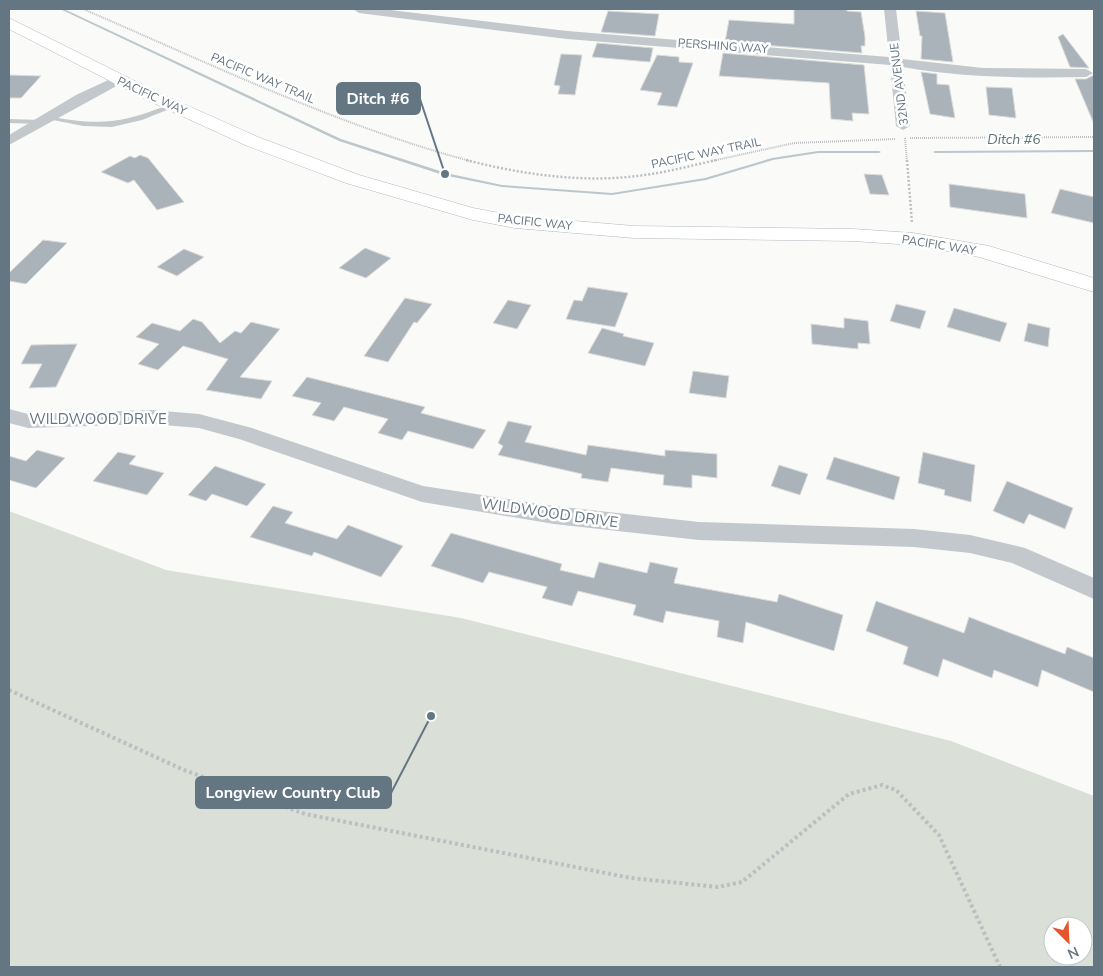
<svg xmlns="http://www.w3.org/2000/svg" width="1103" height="976" viewBox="0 0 1103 976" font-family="'Nunito Sans',sans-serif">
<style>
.green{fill:#dadfd7;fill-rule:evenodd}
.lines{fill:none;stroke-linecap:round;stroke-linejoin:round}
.stream{fill:#bbc7cb;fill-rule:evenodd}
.building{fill:#aab3b9;stroke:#dcdcda}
.secondary-casing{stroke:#b3babf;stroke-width:1}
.path-far2{stroke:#bbbfc2;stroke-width:2;stroke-dasharray:1 1;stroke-linecap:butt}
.path-far1{stroke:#bbbfc2;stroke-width:2.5;stroke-dasharray:2 2;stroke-linecap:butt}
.path{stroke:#bbbfc2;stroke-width:4;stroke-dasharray:3 3;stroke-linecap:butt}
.lane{fill:#c3c8cc;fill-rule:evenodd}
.street{fill:#c3c8cc;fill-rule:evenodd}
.secondary{fill:#fff;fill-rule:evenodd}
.labels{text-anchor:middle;stroke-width:5;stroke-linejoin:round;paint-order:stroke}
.far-street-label{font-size:12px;fill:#657683;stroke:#fff}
.far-water-label{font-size:14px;font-style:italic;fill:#60757c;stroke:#fff}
.street-label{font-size:15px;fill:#657683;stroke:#fff}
.leader{fill:none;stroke:#657683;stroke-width:2}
.callout-dot{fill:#657683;stroke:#fff;stroke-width:2}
.callout{fill:#657683;stroke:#657683;stroke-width:2}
.callout-label{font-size:16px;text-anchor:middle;font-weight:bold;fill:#fff}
</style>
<rect width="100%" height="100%" fill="#fafaf8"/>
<path class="green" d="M9,511L166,570L461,618L951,741L1094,796V967H9ZM1053,926H1083V956H1053Z"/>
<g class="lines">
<path class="stream" d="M60,9H64L341,139L446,173L502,185L612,193L705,178L772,158L818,151H879L881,152L879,153H818L773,160L706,180L612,195L502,187L443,175L339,141Z
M1094,150V152L935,153L933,152L935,151Z"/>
</g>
<path class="building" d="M794,9H847V11L861,12L865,37V46H861L862,53L725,42L729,20L794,24Z
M608,11L659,14L655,36L601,32Z
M916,11L945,13L953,62L921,59L922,36H920Z
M1063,34L1089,68L1070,67L1058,37Z
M597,43L653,48L650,62L592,57Z
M723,53L864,65L869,114L852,113L853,121L831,119L829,83L719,76Z
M561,54L582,55L575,95L558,94L560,86L554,85Z
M657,55L679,57V62L693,63L677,107L657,105L662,93L640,90Z
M921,72L937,74V84L949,85L955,118L930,114Z
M9,75L41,76L21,98H9Z
M1094,75V124L1075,79H1086Z
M986,87L1012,88L1016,118L989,115Z
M140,155L148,158L184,202L157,210L134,180L128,183L101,172L130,156L135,158Z
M864,174L882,175L889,195L870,194Z
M949,184L1025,194L1027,218L950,207Z
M1060,189L1094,197V223L1051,213Z
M43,240L67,243L26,284L9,281V273Z
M365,248L391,258L366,278L339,268Z
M184,249L204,257L177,276L157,267Z
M588,287L628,293L615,327L566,319L574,300L582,301Z
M405,298L432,304L417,323L414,322L388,362L364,356Z
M508,300L531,305L517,329L493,323Z
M896,304L926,311L920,329L890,321Z
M954,308L1007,323L1000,342L947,327Z
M844,318L868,321L870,344L858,343V349L812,344L811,324L844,328Z
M193,319L202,322L220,343L235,331L241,333L251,322L280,329L240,377L272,381L261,399L206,390L228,359L183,346L158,370L138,364L159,344L136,337L152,323L180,331Z
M1028,323L1050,328L1048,347L1024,341Z
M602,328L624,334L623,336L654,343L645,366L588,353Z
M77,344L56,387L29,388L42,364H21L31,345Z
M693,371L729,376L726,398L689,393Z
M307,377L425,407L421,413L486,430L473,449L408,431L402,440L378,433L388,419L344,407L334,421L312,415L321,403L292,396Z
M508,421L532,426L525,442L586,455L588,445L665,456V450L717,454V478L692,475V488L663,485L664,475L611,468L608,482L581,478L582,474L498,455L503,446L498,443Z
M37,450L65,458L36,488L9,480V456L26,461Z
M118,452L136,456L129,464L164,473L147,495L93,481Z
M923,452L975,465L971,502L944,495L945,490L918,483Z
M834,457L900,477L894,500L826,479Z
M779,465L808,474L800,495L771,486Z
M215,466L266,484L247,506L212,494L206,501L188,495Z
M1007,481L1073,508L1065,529L1029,514L1024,524L993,511Z
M273,506L293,512L285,523L337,539L348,525L403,546L381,577L314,552L312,556L250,537Z
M451,533L562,564L560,570L594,578L599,562L647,573L650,562L678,568L674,583L777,602L779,594L843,615L834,651L746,622L743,643L717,637L719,621L666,611L663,623L633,615L636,605L578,591L572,606L542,598L547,587L489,572L483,583L431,566Z
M876,601L964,633L969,617L1065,654L1067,647L1094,658V692L1042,670L1038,687L994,670L992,678L943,659L938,677L903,664L908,647L866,631Z"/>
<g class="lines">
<defs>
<path id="secondary" d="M9,18L159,93L258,137L359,175L473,208L515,216L634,226L853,229L913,233L989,246L1094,278V292L979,257L913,245L853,241L634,238L515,228L473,220L346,183L245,145L147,100L9,29Z"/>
</defs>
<use href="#secondary" class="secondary-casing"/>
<path class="path-far2" d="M83,9C211,64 336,125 470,161
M905,138L907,161
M910,138L1094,137
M712,161L794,143L896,139"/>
<path class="path-far1" d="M466,160C520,174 581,183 637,176C664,173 690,166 716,160
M907,160L912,223"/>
<path class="path" d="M9,690L184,770L305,814L631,878L718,887L742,882L849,794L882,785L896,790L939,835L1000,967"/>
<path class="lane" d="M170,104L177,106L142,120L112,127L83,126L43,118L47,116C98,126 122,124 170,104Z
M9,119L41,120L45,122L41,124L9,123Z"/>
<path class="street" d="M353,9H382L567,31L889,57L884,9H896L902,59L983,68L1086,69L1093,73L1086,77C1025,78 964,78 903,67L910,126L903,130L896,126L890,65L567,39L359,13Z
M117,76L124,80L122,83L9,145V135L76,95Z
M9,409L28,414L151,410L199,414L252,428L423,486L554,506L699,522L914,529L970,535L1025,548L1094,578V599L1012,563L970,553L914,547L699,540L554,524L422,502L239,439L199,428L151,424L28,428L9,423Z"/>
<use href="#secondary" class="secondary"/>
</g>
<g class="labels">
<g class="far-street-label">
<text transform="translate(723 46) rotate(4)" y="4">PERSHING WAY</text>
<text transform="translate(263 78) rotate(23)" y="4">PACIFIC WAY TRAIL</text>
<text transform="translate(899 84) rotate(-97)" y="4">32ND AVENUE</text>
<text transform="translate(152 96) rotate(25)" y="4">PACIFIC WAY</text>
<text transform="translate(706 153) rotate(-12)" y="4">PACIFIC WAY TRAIL</text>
<text transform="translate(535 222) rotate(6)" y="4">PACIFIC WAY</text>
<text transform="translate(939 245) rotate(9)" y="4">PACIFIC WAY</text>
</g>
<g class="far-water-label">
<text x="1014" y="144">Ditch #6</text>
</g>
<g class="street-label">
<text x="98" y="424">WILDWOOD DRIVE</text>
<text transform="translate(550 513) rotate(8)" y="5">WILDWOOD DRIVE</text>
</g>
</g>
<path class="leader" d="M445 174L420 99M431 716L391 793"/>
<g class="callout-dot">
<circle cx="445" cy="174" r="5"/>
<circle cx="431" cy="716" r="5"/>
</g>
<g class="callout">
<rect x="337" y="83" width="83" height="31" rx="5"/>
<rect x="196" y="777" width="195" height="31" rx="5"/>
</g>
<g class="callout-label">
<text x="378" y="104">Ditch #6</text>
<text x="293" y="798">Longview Country Club</text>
</g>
<rect width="1103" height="976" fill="none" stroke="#657683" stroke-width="20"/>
<g transform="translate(1068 941) rotate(156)"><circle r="24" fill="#ffffff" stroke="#c1c8cd"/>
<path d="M0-4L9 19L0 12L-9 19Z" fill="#e4572e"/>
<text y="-8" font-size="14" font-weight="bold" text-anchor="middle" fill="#657683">N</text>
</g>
</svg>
